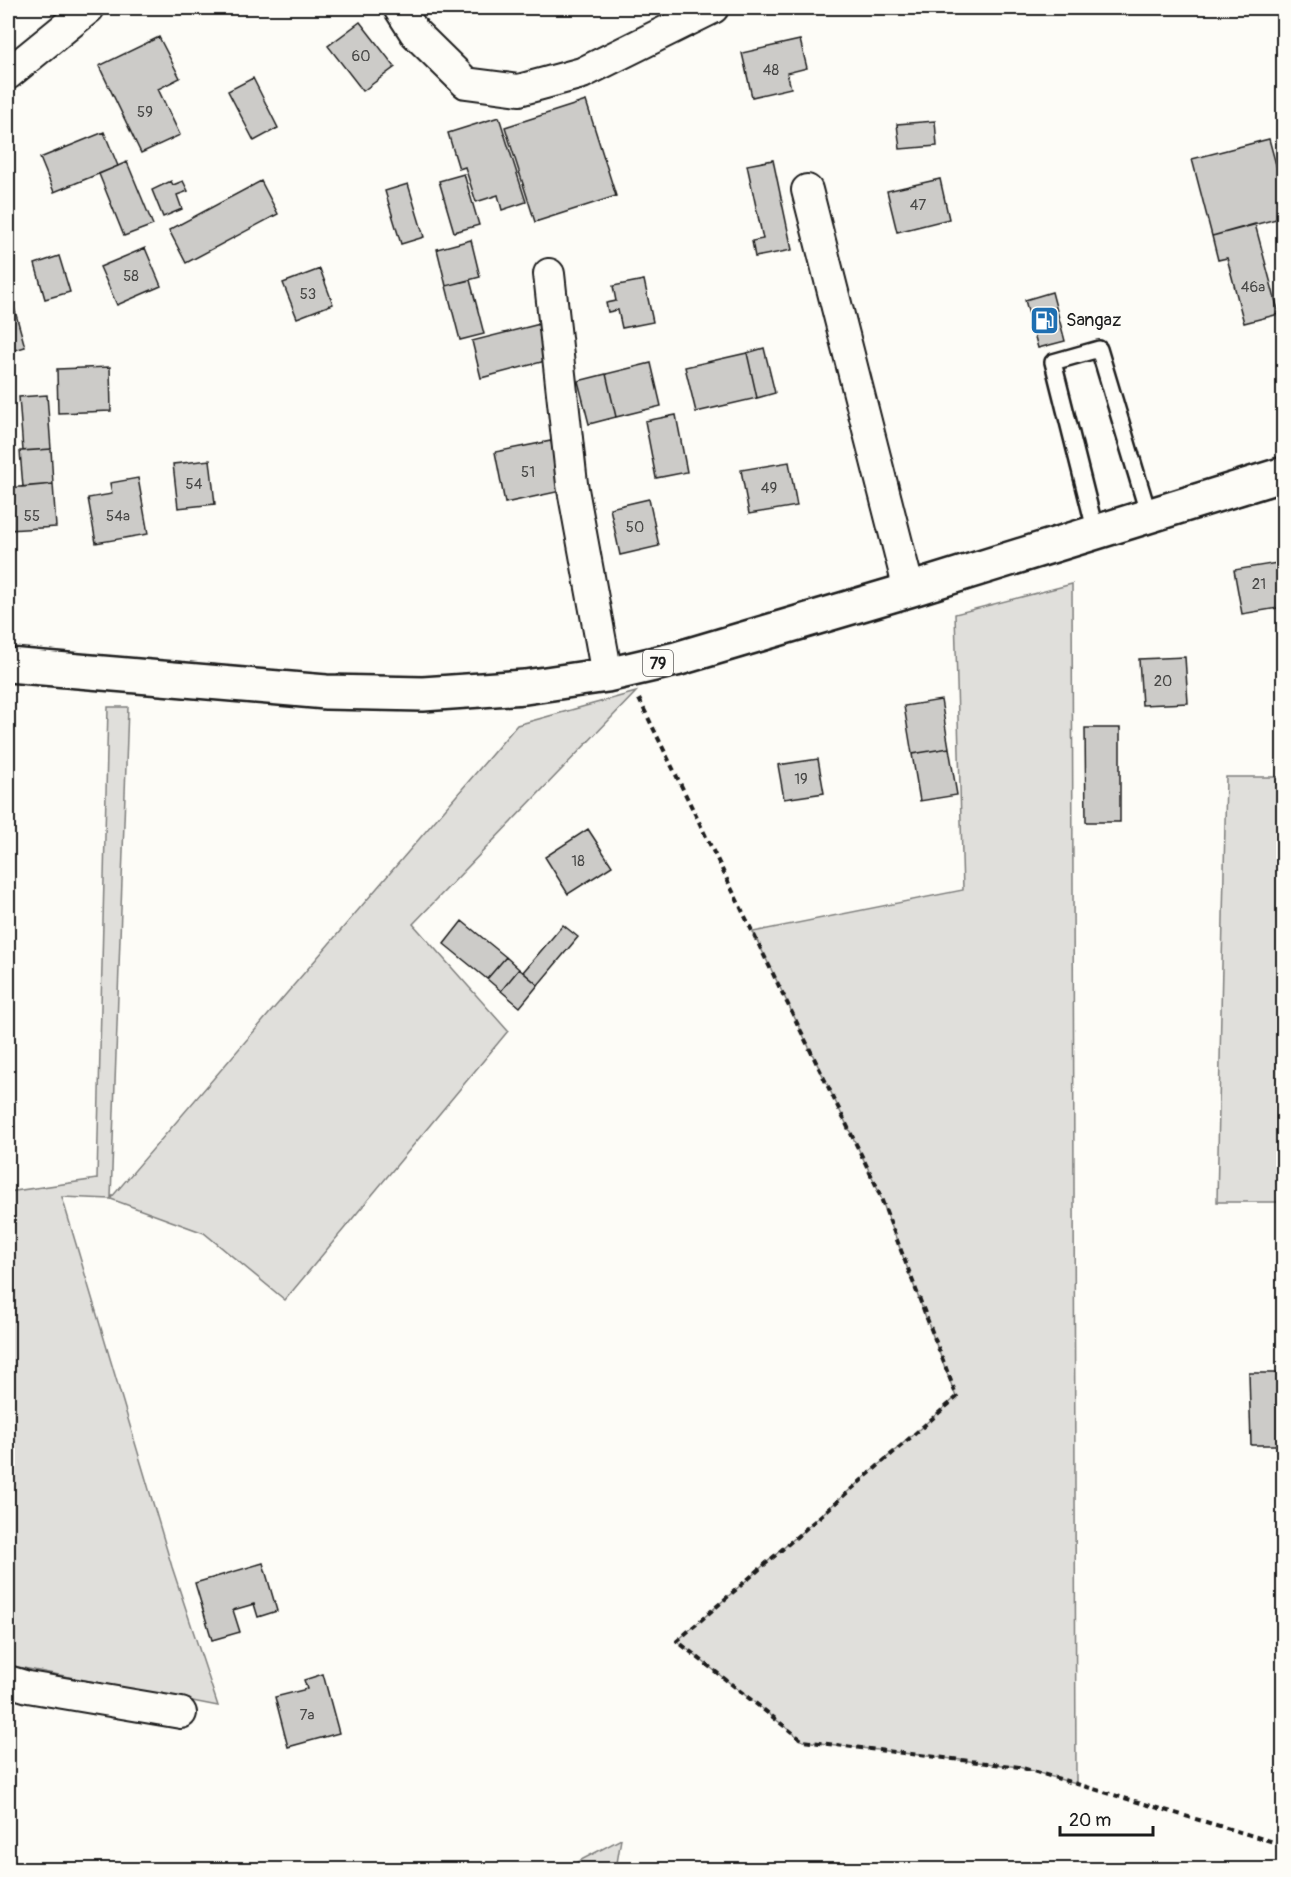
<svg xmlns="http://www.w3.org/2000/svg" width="1291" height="1877" viewBox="0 0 1291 1877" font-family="Pangolin,sans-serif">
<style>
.green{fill:#e0dfdb;stroke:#7e7e7c;stroke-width:1.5}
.building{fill:#cccbc8;stroke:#1c1c1c;stroke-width:1.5}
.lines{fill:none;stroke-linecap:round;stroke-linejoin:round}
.service-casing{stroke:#1c1c1c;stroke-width:20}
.minor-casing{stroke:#1c1c1c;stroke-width:34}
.primary-casing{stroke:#1c1c1c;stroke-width:38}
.path{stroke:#1c1c1c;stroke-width:4;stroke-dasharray:6 4.5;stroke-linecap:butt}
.service{stroke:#fdfcf7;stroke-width:15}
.minor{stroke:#fdfcf7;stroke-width:30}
.primary{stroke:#fdfcf7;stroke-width:33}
.labels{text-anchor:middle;stroke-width:6;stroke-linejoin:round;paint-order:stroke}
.number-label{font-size:15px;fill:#484847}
.shield{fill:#fdfcf7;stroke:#605f5e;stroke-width:1.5}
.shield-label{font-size:16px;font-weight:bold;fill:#1c1c1c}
.poi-label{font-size:18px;fill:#1c1c1c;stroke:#fdfcf7;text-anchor:start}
</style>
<rect width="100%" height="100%" fill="#fdfcf7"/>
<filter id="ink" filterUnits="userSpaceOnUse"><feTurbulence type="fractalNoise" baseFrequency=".0167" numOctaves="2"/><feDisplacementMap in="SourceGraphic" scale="12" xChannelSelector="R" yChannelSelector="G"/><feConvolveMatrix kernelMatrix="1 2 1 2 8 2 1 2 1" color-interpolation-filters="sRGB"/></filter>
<g filter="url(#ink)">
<path class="green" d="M1072,584L1076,1784L1019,1767L803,1741L677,1641L956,1397L876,1185L753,932L963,890L955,614Z
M636,692L413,924L508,1031L285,1300L204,1233L111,1199L62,1197L172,1567L218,1706L8,1665V1192L97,1179L108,707H128L111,1198L517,725Z
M1226,777H1283V1202H1217Z
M621,1839L616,1869H564Z"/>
<path class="building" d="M360,22L395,67L363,91L328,46Z
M159,37L180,78L158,89L180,135L141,153L99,66Z
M800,40L807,68L787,73L791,88L752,97L742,53Z
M253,78L278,128L254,141L228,91Z
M586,101L616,196L535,222L505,127Z
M499,117L526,202L502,210L498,195L476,202L465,167L459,169L448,133Z
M935,121L937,146L900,149L897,124Z
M104,132L118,166L54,192L40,158Z
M1269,139L1284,194V217L1212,236L1192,159Z
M773,160L792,250L755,257L752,241L763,239L747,165Z
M127,162L153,225L124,236L99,174Z
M464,174L479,225L454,232L439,181Z
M940,179L949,219L897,232L887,191Z
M171,181L173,185L183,181L188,191L177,195L182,209L163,217L152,190Z
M261,181L278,214L186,263L169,230Z
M408,184L424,237L401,244L385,191Z
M1255,224L1279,314L1244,323L1227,258L1218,260L1212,236Z
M471,240L480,277L446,286L437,249Z
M145,248L161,286L117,305L100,267Z
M59,256L70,292L45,299L35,264Z
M320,269L333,304L297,318L283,283Z
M470,280L484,334L460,340L446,286Z
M644,280L653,322L622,328L618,310L608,312L606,303L616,301L613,286Z
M1052,292L1065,341L1038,348L1025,300Z
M12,300L25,347L8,352V301Z
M540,324L549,360L481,378L472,341Z
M764,348L775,393L757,398L747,353Z
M747,353L757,398L696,412L685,367Z
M651,363L661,406L616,417L606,374Z
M110,367L111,411L58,413L57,369Z
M606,374L616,417L589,424L578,381Z
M47,395L51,449L23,451L19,397Z
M676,415L687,472L656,478L645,421Z
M551,441L561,491L505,503L495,452Z
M51,449L53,484L23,487L20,451Z
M210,460L215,504L178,508L173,464Z
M789,462L797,506L749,514L741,470Z
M138,478L148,534L96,543L88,498L112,494L110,483Z
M53,484L56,527L9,530L8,488Z
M649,499L659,546L620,555L610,508Z
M1277,563L1284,607L1242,614L1234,570Z
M1278,639H1284V669L1280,670Z
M1185,657L1188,703L1142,705L1139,659Z
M941,700L949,748L912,754L904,706Z
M1085,728H1120V822H1086Z
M949,748L957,795L920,801L912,754Z
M818,759L824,793L784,799L778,765Z
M588,829L612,866L568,894L545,857Z
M462,921L506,957L487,979L444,944Z
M563,925L578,937L538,985L523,972Z
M506,957L519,969L501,991L487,979Z
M519,969L538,985L520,1007L501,991Z
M1249,1373H1284V1445H1251Z
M263,1563L277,1611L258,1617L254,1604L233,1610L240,1632L212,1640L195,1583Z
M323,1674L339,1733L288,1747L275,1697L307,1689L304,1680Z"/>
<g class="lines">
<defs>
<path id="service" d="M1096,533L1053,362L1099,349L1149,516"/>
<path id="minor" d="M399,8L415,33L466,83L519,90L582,73L713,8
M8,74L89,8
M807,190L909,590
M549,274L572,484L607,675
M8,1681L28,1687L181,1713"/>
<path id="primary" d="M8,665L326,692L423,694L525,687L607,675L676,659L909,590L1284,474"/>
</defs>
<use href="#service" class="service-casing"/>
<use href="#minor" class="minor-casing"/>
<use href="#primary" class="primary-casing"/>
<path class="path" d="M639,699L876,1185L957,1397L677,1641L803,1741L1019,1767L1284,1845"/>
<use href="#service" class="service"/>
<use href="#minor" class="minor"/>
<use href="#primary" class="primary"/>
</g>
</g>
<defs>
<symbol id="fuel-square" viewBox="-11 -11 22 22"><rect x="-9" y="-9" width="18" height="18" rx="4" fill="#1f6fb2" stroke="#fdfcf7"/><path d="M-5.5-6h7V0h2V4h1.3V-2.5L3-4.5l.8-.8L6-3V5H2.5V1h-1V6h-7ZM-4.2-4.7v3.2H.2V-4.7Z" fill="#fff"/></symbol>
</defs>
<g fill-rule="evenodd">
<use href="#fuel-square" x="1028" y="304" width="33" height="33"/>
</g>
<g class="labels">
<g class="number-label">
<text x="361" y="61">60</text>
<text x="771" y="75">48</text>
<text x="145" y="117">59</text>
<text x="918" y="210">47</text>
<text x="131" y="281">58</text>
<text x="1253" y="292">46a</text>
<text x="308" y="299">53</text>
<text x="528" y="477">51</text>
<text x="194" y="489">54</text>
<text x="769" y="493">49</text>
<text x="32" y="521">55</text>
<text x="118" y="521">54a</text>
<text x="635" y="532">50</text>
<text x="1259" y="589">21</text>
<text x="1163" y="686">20</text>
<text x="801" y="784">19</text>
<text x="578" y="866">18</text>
<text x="307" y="1720">7a</text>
</g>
<rect class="shield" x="643" y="650" width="30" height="26" rx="4.5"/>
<g class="shield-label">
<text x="658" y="669">79</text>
</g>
<g class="poi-label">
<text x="1066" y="326">Sangaz</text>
</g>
</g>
<rect width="1291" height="1877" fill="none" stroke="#fdfcf7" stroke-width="30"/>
<rect x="15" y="15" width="1261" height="1847" fill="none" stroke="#1c1c1c" stroke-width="2" filter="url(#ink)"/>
<path d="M1060 1826v9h93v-9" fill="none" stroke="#1c1c1c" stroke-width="3"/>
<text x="1069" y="1826" font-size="18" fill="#1c1c1c" stroke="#fdfcf7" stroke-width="4.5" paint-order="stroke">20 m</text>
</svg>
